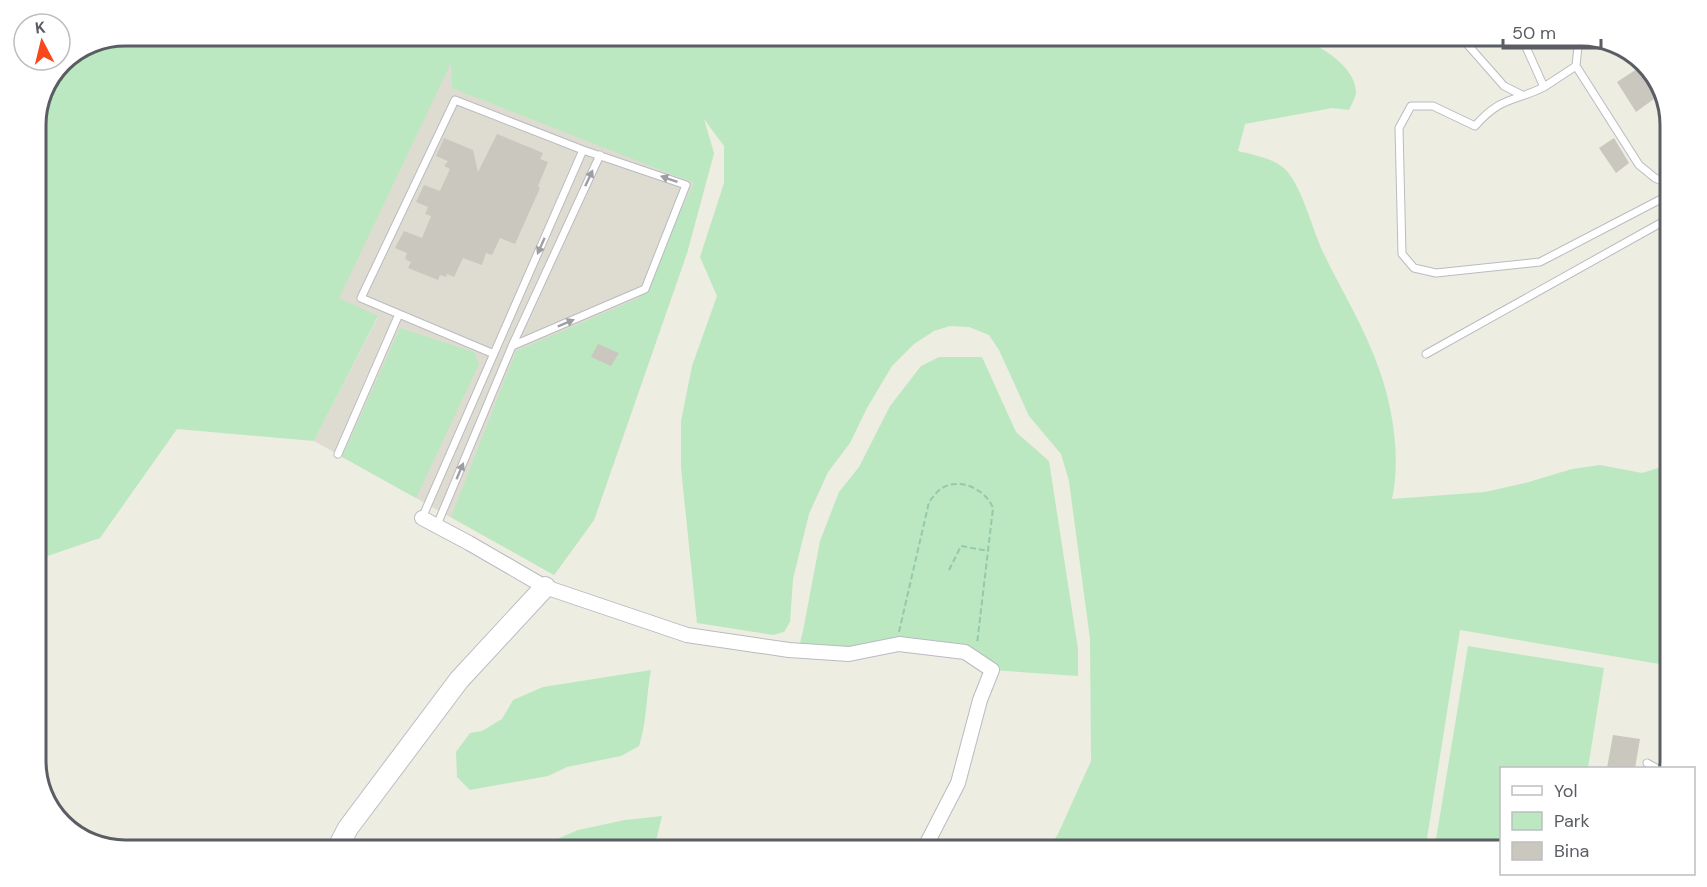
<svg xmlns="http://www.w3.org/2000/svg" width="1707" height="887" viewBox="0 0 1707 887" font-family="'DM Sans',sans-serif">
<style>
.education{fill:#dedcd0}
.green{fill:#bbe8c0}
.building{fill:#c9c7be}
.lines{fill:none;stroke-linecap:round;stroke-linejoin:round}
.lane-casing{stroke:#b9bbc1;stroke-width:9}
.street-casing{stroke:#b9bbc1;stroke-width:16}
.secondary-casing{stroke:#babdc4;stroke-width:22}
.path{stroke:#94c9a9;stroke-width:2;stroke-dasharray:6 3;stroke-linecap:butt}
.lane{stroke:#fff;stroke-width:7}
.street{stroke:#fff;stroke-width:14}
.secondary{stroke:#fff;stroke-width:20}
.oneway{fill:#9c9ea1}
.rim{fill:none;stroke:#5a5d63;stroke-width:3}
</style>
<rect width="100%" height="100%" fill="#eeede1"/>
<path class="education" d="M451,62L714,153L687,253L594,520L554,575L314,441L378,317L338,298Z"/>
<path class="green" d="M126,36H1299C1320,47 1355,65 1356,92C1356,97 1351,105 1349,110L1332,108L1245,124L1238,151C1254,155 1280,159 1290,175C1304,195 1312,227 1322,250C1341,290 1365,328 1379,369C1393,408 1401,458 1392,499L1485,492L1529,482L1572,469L1600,465L1642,473L1671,464V666L1460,630L1425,851H1047L1058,834L1091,761L1090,639L1069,481L1061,454L1029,416L999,350L989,335L969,327L950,326L934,331L914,344L892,366L867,408L850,443L828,472L809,514L793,579L790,622L784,632L773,635L697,623L681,468V421L692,366L717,296L700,257L724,183V146L704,119L714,153L687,253L594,520L554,575L451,517L516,351L639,298L694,183L452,88L451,63L339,298L378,316L314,441L177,429L100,538L36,560V120L63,62Z
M400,328L474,352L479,364L416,498L342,457Z
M939,357H982L1016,432L1049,461L1078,649V676L992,670L965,652L899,644L798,651L803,631L820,541L839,492L859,467L890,406L921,366Z
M1468,646L1604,668L1588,768H1502L1501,851H1434Z
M651,670C646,696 647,722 639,746L621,756L567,767L548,776L470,790L457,777L456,752L470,733L482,731L502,719L513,700L543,687Z
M662,816L654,849L657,851H530L578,830L625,820Z"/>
<path class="building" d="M1643,65L1657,78L1662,93L1636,112L1617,82Z
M497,134L543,153L540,159L548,162L538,186L540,188L515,244L500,238L492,255L486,253L482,265L463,258L454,277L447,274L446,277L440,275L438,280L408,268L411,262L405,259L407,253L395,248L404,231L422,238L431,216L425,214L428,207L416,202L424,185L440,191L450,169L444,166L448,161L436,156L444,138L473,150L478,172Z
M1614,138L1629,163L1616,173L1599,148Z
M598,344L619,353L611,366L591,357Z
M1613,735L1640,739L1635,768H1607Z"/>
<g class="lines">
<defs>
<path id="lane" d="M1460,36L1504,86L1522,95
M1521,36L1544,87L1576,66
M1579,36L1576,66L1639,165L1655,178L1671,185
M1544,87C1514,102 1501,96 1475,126L1433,106H1411L1399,128L1402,254L1414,268L1436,273L1540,262L1665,197
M512,346L600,155
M494,354L361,298L455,100L583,150
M1426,354L1666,220L1664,182
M338,454L399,314
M422,518L583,150L686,185L645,289L512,346L437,525
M1647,763L1656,768"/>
<path id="street" d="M422,518L469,543L545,587L687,635L789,650L849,654L899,644L965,652L992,670L980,700L958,783L923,851"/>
<path id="secondary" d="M336,851L348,828L459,680L545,587"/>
</defs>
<use href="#lane" class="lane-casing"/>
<use href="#street" class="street-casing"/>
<use href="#secondary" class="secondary-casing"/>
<path class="path" d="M949,570L961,546L989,551
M899,632L929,502C933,497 937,491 942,488C961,477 986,490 993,508L977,644"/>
<use href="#lane" class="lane"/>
<use href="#street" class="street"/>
<use href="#secondary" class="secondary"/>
</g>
<defs><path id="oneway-solid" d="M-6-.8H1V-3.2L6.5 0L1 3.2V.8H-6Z" transform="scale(1.5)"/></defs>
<g class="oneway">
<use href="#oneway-solid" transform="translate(589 178) rotate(-65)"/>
<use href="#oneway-solid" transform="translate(669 179) rotate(-161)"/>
<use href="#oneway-solid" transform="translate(541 246) rotate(114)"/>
<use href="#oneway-solid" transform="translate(566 323) rotate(-23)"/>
<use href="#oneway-solid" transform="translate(460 471) rotate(-67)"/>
</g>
<path d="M0 0H1707V887H0ZM125 46H1581A79 79 0 0 1 1660 125V761A79 79 0 0 1 1581 840H125A79 79 0 0 1 46 761V125A79 79 0 0 1 125 46Z" fill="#fff" fill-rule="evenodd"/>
<path class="rim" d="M125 46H1581A79 79 0 0 1 1660 125V761A79 79 0 0 1 1581 840H125A79 79 0 0 1 46 761V125A79 79 0 0 1 125 46Z"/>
<rect x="1500" y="767" width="195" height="108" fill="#ffffff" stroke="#bdbec1" stroke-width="1.5"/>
<rect x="1512" y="786" width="30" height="9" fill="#ffffff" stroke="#bdbec1" stroke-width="1.5"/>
<text x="1554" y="797" font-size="18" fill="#5a5d63">Yol</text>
<rect x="1512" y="812" width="30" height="18" fill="#bbe8c0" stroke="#bdbec1" stroke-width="1.5"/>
<text x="1554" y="827" font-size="18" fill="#5a5d63">Park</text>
<rect x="1512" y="842" width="30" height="18" fill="#c9c7be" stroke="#bdbec1" stroke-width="1.5"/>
<text x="1554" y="857" font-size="18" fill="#5a5d63">Bina</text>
<g transform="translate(42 42) rotate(353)"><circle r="28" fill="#ffffff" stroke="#bdbec1" stroke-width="1.5"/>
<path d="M0-4.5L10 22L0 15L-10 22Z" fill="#f8471d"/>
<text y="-9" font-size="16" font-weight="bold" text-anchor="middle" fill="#5a5d63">K</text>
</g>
<path d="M1503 39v9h98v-9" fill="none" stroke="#5a5d63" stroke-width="3"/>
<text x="1512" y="39" font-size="18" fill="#5a5d63" stroke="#ffffff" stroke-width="4.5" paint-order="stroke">50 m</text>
</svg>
